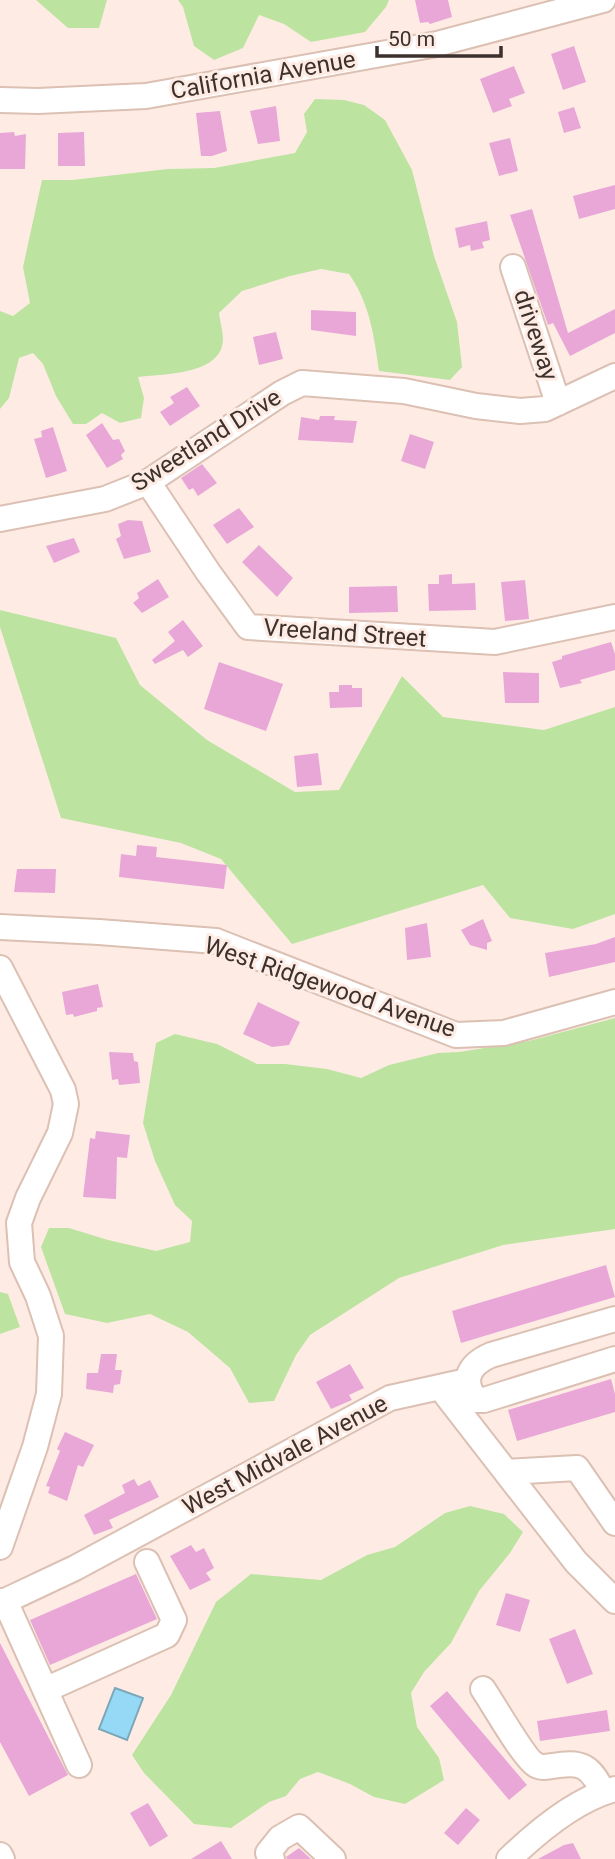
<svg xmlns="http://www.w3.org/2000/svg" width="615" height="1859" viewBox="0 0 615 1859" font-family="Roboto,sans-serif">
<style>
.green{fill:#bde3a1}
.water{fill:#96d9f6;stroke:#7ba7b9;stroke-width:2}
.building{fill:#e8a7d7}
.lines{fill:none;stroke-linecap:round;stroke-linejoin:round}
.minor-casing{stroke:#dbc0b3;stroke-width:28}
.minor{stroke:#fff;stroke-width:24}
.labels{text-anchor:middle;stroke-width:6;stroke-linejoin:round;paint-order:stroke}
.street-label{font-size:24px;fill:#3c312c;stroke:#feece4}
</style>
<rect width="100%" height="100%" fill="#feece4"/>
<path class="green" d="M36,0H107L99,28H68Z
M178,0H389L386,7L365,32L311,42L284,24L259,15L243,48L214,60L194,46L183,7Z
M315,99L344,100L364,105L385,120L412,170L434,256L457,322L462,367L450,380L379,371C374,336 370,304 349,274L321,269L290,276L242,291L219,313C220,323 225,337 222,346C215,375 161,374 138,377L144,398L141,418L120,423L102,413L86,424H73L56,396L43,364L33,353L19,358L9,398L0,409V311L13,316L30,303L23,267L42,180H72L168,169L214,168L295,153L307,132L304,114Z
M0,610L116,638L140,685L207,740L295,792L339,790L402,676L443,717L544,730L615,707V914L573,929L510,918L483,885L292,944L221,859L181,843L61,818L0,627Z
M615,1018V1229L503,1245L399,1278L310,1335L296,1355L274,1401L249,1403L230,1368L188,1332L150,1314L107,1323L65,1314L41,1247L49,1228H69L108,1240L156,1251L190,1242L192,1221L175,1205L155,1161L143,1123L156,1043L175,1034L217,1044L257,1064H285L327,1069L361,1078L389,1065L438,1053L459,1052L529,1041Z
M0,1292L8,1294L20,1327L0,1334Z
M470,1506L504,1514L523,1532L510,1553L479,1591L451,1643L424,1672L411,1693L417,1727L439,1758L444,1780L405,1804L374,1797L350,1784L318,1772L300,1779L286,1796L269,1802L231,1828L194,1824L144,1773L132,1755L171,1695L216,1602L251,1574L321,1580L367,1555L395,1547L445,1513Z"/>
<path class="water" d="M115,1688L143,1698L127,1740L99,1729Z"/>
<path class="building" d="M415,0H448L452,17L430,24L428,22L420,23Z
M574,46L586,82L563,90L551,54Z
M514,66L525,93L509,99L512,106L493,113L480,79Z
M276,106L280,141L258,144L250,111Z
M574,107L581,128L564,133L558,112Z
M220,111L227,151L212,156H201L196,113Z
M14,132L15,136L26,134L25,169H0V133Z
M84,132L85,166H58V133Z
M510,138L518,171L499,176L489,143Z
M615,185V209L579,219L573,196Z
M532,209L568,333L615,309V333L570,356L553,323L548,325L510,215Z
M487,221L490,240L482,242L484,248L471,251L470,245L459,248L455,228Z
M311,310L356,312V336L311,330Z
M276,332L283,359L259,365L253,337Z
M187,387L200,406L170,426L160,412L174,403L170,397Z
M320,416H335L334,420L357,421L353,443L298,440L301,417L319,420Z
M102,423L113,440L119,439L125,451L121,455L123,459L107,468L86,435Z
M53,427L67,471L46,478L34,439L42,437L41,431Z
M410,434L434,442L425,469L401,461Z
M202,464L217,483L198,496L193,488L189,490L181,478Z
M239,508L254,527L227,544L213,525Z
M128,520L142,521L151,552L124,559L116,539L121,536L118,524Z
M74,538L80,552L54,563L46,546Z
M259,545L293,578L277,597L242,562Z
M452,574V584L475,583L476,610L429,611L428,584H439V575Z
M158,579L169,597L142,613L133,603L139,598L137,593Z
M525,580L529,619L505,621L501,582Z
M397,586L398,612L349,613V587Z
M183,620L203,646L188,657L183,650L155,664L152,660L175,641L168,632Z
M611,642L615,654V670L580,680L582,683L560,688L552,662L562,659V656Z
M219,662L283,684L266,731L204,709Z
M503,672L539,673V703H505Z
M339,685H352V688H362V707L330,708L329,692H339Z
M318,753L322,785L297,787L294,756Z
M137,845L157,847L156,857L227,865L224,889L119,877L121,854L136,856Z
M17,869H56L55,893L14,892Z
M483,919L492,941L487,943V950L470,945L461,930Z
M427,923L431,957L407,960L405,928Z
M615,937V962L549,977L545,953L596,944Z
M98,984L103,1007L97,1008V1011L74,1017L73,1014L66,1015L62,992Z
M258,1002L300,1022L289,1045L272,1047L243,1034Z
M109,1052L133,1053L134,1061L138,1062L140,1083L119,1085L118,1079L112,1080Z
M96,1131L130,1135L127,1158L117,1157L116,1199L83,1197L90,1138L95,1139Z
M606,1265L615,1297L461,1343L452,1311Z
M101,1354H117L115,1370H122L120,1384L114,1385L113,1393L86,1389L87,1373H98Z
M350,1364L364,1388L349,1395L352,1400L331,1409L316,1382Z
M611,1379L615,1394V1412L517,1441L508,1410Z
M65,1432L94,1445L83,1467L78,1465L67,1501L48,1493L50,1487L46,1486L60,1451L57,1449Z
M134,1479L138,1486L150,1480L159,1497L109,1520L113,1528L94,1535L84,1515L125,1493L122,1485Z
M191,1545L196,1552L204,1548L214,1568L206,1573L211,1580L190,1590L170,1556Z
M136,1574L157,1619L50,1665L30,1620Z
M506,1593L530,1600L520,1632L496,1625Z
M575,1629L593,1674L567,1684L549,1639Z
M0,1643L68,1775L29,1796L0,1742Z
M447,1691L527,1785L509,1800L430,1706Z
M607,1710L610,1731L540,1741L537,1721Z
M148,1803L168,1836L150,1847L130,1813Z
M466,1808L480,1820L458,1845L444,1833Z
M221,1841L232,1859H191Z
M573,1843L581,1859H538L564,1845Z
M299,1848L311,1859H287L286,1857Z"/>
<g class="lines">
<defs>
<path id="minor" d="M0,100L38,101L146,96L437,44L603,0
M513,267L558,403
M148,482L208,572L248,627L495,642L615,617
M0,519L105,499L148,482L282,393L302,383L404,391L476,406L520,411L545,409L615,376
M0,927L99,932L216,941L456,1035L504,1033L615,1002
M0,968L63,1090L66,1104L60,1133L28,1198L19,1223L22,1262L38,1296L51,1336L49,1394L35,1447L0,1547
M615,1319L491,1355C470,1364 460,1380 476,1400H484L615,1359
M440,1387L576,1562L615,1601
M506,1472L577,1468L615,1523
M0,1601H5L75,1568L390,1398L467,1381
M5,1601L79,1765
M483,1689C492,1702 525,1760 536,1765C541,1768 546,1767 552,1766C581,1761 590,1765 603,1792
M45,1690L167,1635L174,1620L147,1562
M0,1855L2,1859
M272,1859L268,1853L280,1838L299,1827L333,1859
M509,1859C538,1831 576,1799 615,1789"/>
</defs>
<use href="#minor" class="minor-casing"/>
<use href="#minor" class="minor"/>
</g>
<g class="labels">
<g class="street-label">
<text transform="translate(263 75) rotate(-10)" y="8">California Avenue</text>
<text transform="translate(536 335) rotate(72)" y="8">driveway</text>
<text transform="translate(206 440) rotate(-32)" y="8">Sweetland Drive</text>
<text transform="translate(345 633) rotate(4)" y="8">Vreeland Street</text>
<text transform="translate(330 987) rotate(19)" y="8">West Ridgewood Avenue</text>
<text transform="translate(285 1455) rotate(-28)" y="8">West Midvale Avenue</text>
</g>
</g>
<path d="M377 46v10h124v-10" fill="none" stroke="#3c312c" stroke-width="3.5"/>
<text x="388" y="46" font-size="21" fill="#3c312c" stroke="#feece4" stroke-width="5" paint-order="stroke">50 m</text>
</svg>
